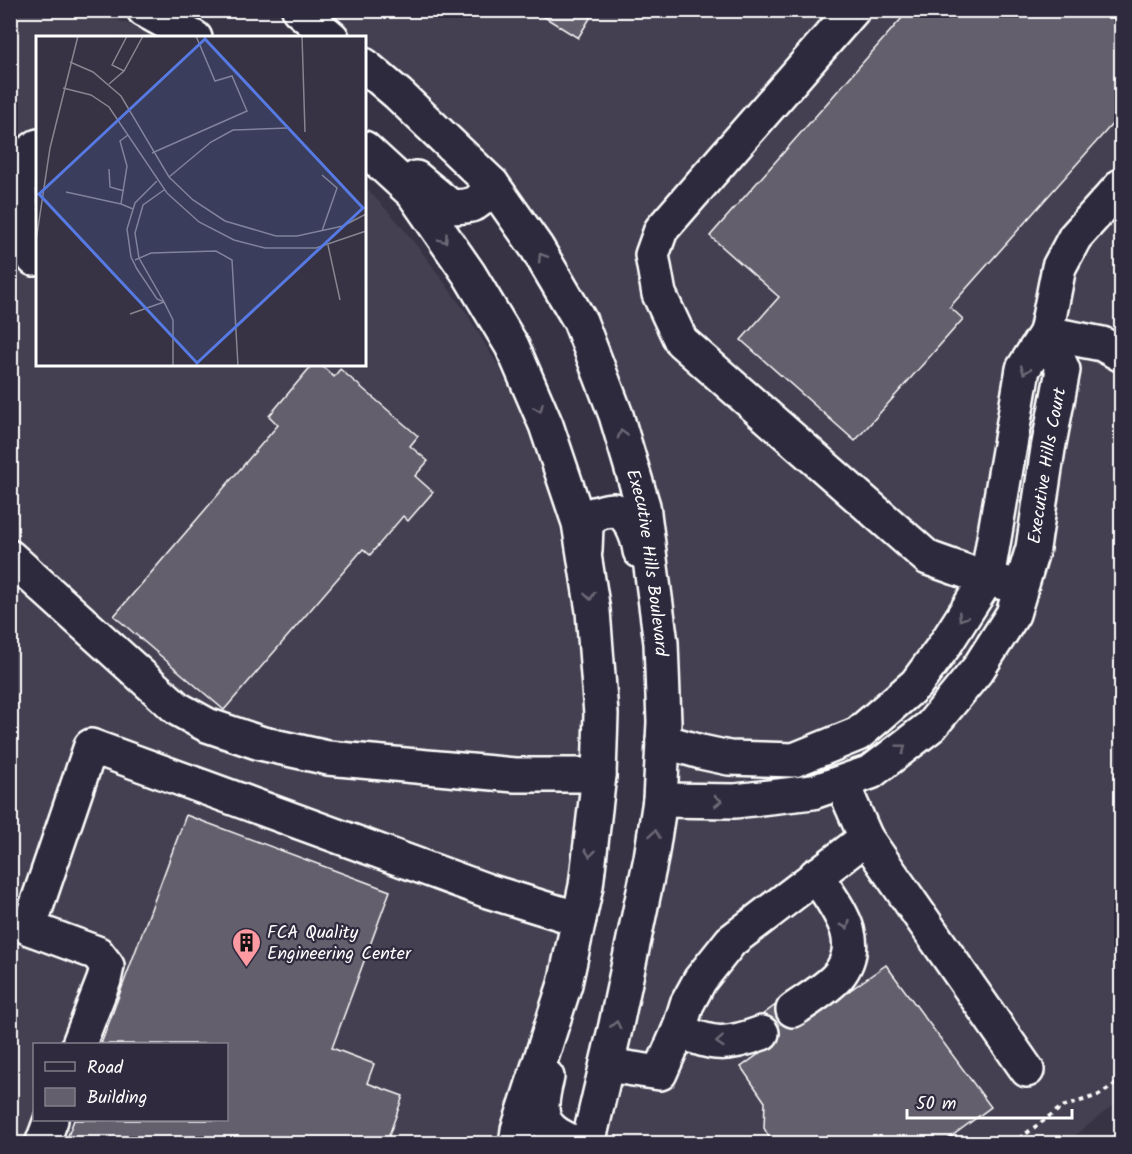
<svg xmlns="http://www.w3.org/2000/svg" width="1132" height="1154" viewBox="0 0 1132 1154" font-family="Kalam,sans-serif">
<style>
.built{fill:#444051;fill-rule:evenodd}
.building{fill:#635f6d;stroke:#fff;stroke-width:1.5}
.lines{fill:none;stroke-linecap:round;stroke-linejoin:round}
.minor-casing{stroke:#fff;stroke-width:38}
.path{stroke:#fff;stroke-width:4;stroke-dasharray:4.5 4.5;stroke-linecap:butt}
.minor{stroke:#2f2a3d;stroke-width:33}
.oneway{stroke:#6d6a77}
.labels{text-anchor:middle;stroke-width:4.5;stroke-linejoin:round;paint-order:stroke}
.street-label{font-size:18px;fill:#fff;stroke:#2f2a3d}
.poi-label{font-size:18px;fill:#fff;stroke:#2f2a3d;text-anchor:start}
.inset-road{fill:none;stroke:#87858f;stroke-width:1.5}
.view{fill:#567ae2;fill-opacity:0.15;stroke:#567ae2;stroke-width:3}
.inset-edge{fill:none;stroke:#fff;stroke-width:3}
</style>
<rect width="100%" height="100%" fill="#373345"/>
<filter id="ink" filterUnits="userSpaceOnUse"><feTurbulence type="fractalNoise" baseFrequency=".0167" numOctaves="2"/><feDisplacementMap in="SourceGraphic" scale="12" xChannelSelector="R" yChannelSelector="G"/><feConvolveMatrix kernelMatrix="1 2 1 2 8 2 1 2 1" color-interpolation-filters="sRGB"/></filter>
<g filter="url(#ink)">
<path class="built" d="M10,11H94L140,29L155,37L38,38V364H364L365,187L397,221L428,260L467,314L499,367L512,395L538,456L555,504L588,691L577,860L506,1143H11ZM34,1044H226V1120H34Z
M303,11H1121V1099L1065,1143H597L662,892L669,844L673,636L558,278L365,58L364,38L340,37Z"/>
<path class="building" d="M533,10H595L578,38Z
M909,10H1122V113L950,307L963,319L855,441L741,340L779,297L710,236Z
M313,364H320L334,377L340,369L418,436L410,446L428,461L415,476L433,492L408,521L403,516L370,555L363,549L224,710L114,616L278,425L269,416Z
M186,815L390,891L332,1048L374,1064L367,1083L403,1096L386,1144H65L74,1120H226V1044H101Z
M886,965L991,1107L941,1144H773L764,1128L765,1102L741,1067L771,1045L754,1021L785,998L802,1024Z"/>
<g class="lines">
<defs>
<g id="minor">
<path d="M144,10L195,38"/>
<path d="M299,10L332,38"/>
<path d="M853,10L661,230L652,255L659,294L681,341L928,558L987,579L1008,584"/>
<path id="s1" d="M364,65L398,94L492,184L537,248L580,321L616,415L643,506L661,643L664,722L660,800L651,858L616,1025L588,1144"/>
<path d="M364,148L413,193L469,274L512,346L546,425L579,523L593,611L601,714L599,775L586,886L565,984L518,1130L516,1144"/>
<path d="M416,178L451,207C476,206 478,205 492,184"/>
<path d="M1122,185L1075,237L1059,267L1046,333L1102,344L1122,355"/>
<path d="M34,259C26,227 3,167 38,146"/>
<path d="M585,550L586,526L594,514C599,513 607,510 613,510C629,511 638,537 640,551"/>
<path d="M10,557L178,709L207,725L260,743L328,758L515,775H599"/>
<path id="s2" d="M660,800L735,801L813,792L871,772L931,726L978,669L1013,614L1033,548L1048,449L1063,370L1046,333L1023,369L987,579L944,646L916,684L858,734L794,760L729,758L701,752L663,741"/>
<path d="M866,838L1027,1070"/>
<path d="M793,1010C806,1001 828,988 838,976C867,940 835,906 816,875"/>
<path d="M679,1030C712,1046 727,1046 762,1033"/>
<path d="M79,1044L104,980L107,966L97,953L29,928L91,746L488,891L579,919"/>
<path d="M607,1065L660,1073L679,1030L687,1004L700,980L731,941L866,838L842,783"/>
<path d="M547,1077C537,1115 539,1129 578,1144"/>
<path d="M42,1144L51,1120"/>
</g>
</defs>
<use href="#minor" class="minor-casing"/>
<path class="path" d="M1012,1144L1062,1107L1099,1095L1122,1080"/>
<use href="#minor" class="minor"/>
</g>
<defs><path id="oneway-chevron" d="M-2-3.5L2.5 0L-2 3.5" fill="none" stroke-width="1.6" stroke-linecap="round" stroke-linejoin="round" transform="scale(1.5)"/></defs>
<g class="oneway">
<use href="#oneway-chevron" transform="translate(444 239) rotate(55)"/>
<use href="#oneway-chevron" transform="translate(542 257) rotate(-121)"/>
<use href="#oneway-chevron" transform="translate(1025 370) rotate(110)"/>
<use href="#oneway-chevron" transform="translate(539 408) rotate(67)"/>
<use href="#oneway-chevron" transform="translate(622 434) rotate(-106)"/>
<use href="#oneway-chevron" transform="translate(590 596) rotate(81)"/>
<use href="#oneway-chevron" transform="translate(962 617) rotate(123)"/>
<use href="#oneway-chevron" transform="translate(902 748) rotate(-37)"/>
<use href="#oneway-chevron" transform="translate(718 801)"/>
<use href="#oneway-chevron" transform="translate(655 834) rotate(-81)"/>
<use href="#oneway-chevron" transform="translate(590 853) rotate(96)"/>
<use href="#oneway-chevron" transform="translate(846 925) rotate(66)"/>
<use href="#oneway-chevron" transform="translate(616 1025) rotate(-77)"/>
<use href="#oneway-chevron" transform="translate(720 1042) rotate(176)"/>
</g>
</g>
<defs>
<symbol id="building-pin" viewBox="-11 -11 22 30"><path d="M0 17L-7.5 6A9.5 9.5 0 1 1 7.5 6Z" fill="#ff9aa2" stroke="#2f2a3d"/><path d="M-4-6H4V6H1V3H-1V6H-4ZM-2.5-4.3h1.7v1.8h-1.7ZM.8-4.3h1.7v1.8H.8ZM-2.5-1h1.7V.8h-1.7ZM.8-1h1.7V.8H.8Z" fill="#111"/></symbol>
</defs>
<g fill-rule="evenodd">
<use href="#building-pin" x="230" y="926" width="33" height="45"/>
</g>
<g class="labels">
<g class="street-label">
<text dy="6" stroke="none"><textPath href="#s2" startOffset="582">Executive Hills Court</textPath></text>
<text dy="6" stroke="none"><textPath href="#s1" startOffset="590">Executive Hills Boulevard</textPath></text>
</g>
<g class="poi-label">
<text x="267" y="938">FCA Quality<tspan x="267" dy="21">Engineering Center</tspan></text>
</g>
</g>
<g transform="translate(36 36)">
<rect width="330" height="330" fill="#373345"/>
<path class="inset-road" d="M266,0L269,96M34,26L57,36L85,60L133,141L157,164L189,185L240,200H261L307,190L330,178M88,35L76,29L91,0M73,48L88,35L107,0M27,52L55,59L73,71L131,157L163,186L198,204L229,212H280L330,195M92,99L84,105L91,130L85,168L97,173M116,117L211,75L196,40L179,45L160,0M73,133L74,151L88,155M286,139L301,152L286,195M133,141L175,106L197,94L251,92M121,145L99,167L91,193L95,221L101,233L121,263L128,266L103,222L99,197L107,169L128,154M30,156L85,168M0,205L14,112L42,0M292,209L304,264M99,224L115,217L180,215L196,224L202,330M94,278L128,266L137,284V330"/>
<path class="view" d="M169,3L327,172L161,327L3,158Z"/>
<rect width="330" height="330" class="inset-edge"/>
</g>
<rect width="1132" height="1154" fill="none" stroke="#2f2a3d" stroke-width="36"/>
<rect x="18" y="18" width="1096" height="1118" fill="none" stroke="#fff" stroke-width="2" filter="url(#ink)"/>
<rect x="33" y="1043" width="195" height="78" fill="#2f2a3d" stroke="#827f8b" stroke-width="1.5"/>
<rect x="45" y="1062" width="30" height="9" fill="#2f2a3d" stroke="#827f8b" stroke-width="1.5"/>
<text x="87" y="1073" font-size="18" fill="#ffffff">Road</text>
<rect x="45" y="1088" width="30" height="18" fill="#635f6d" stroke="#827f8b" stroke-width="1.5"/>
<text x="87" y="1103" font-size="18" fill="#ffffff">Building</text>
<path d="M907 1109v9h165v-9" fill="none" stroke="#ffffff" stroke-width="3"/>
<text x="916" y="1109" font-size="18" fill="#ffffff" stroke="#2f2a3d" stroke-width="4.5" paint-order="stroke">50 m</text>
</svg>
